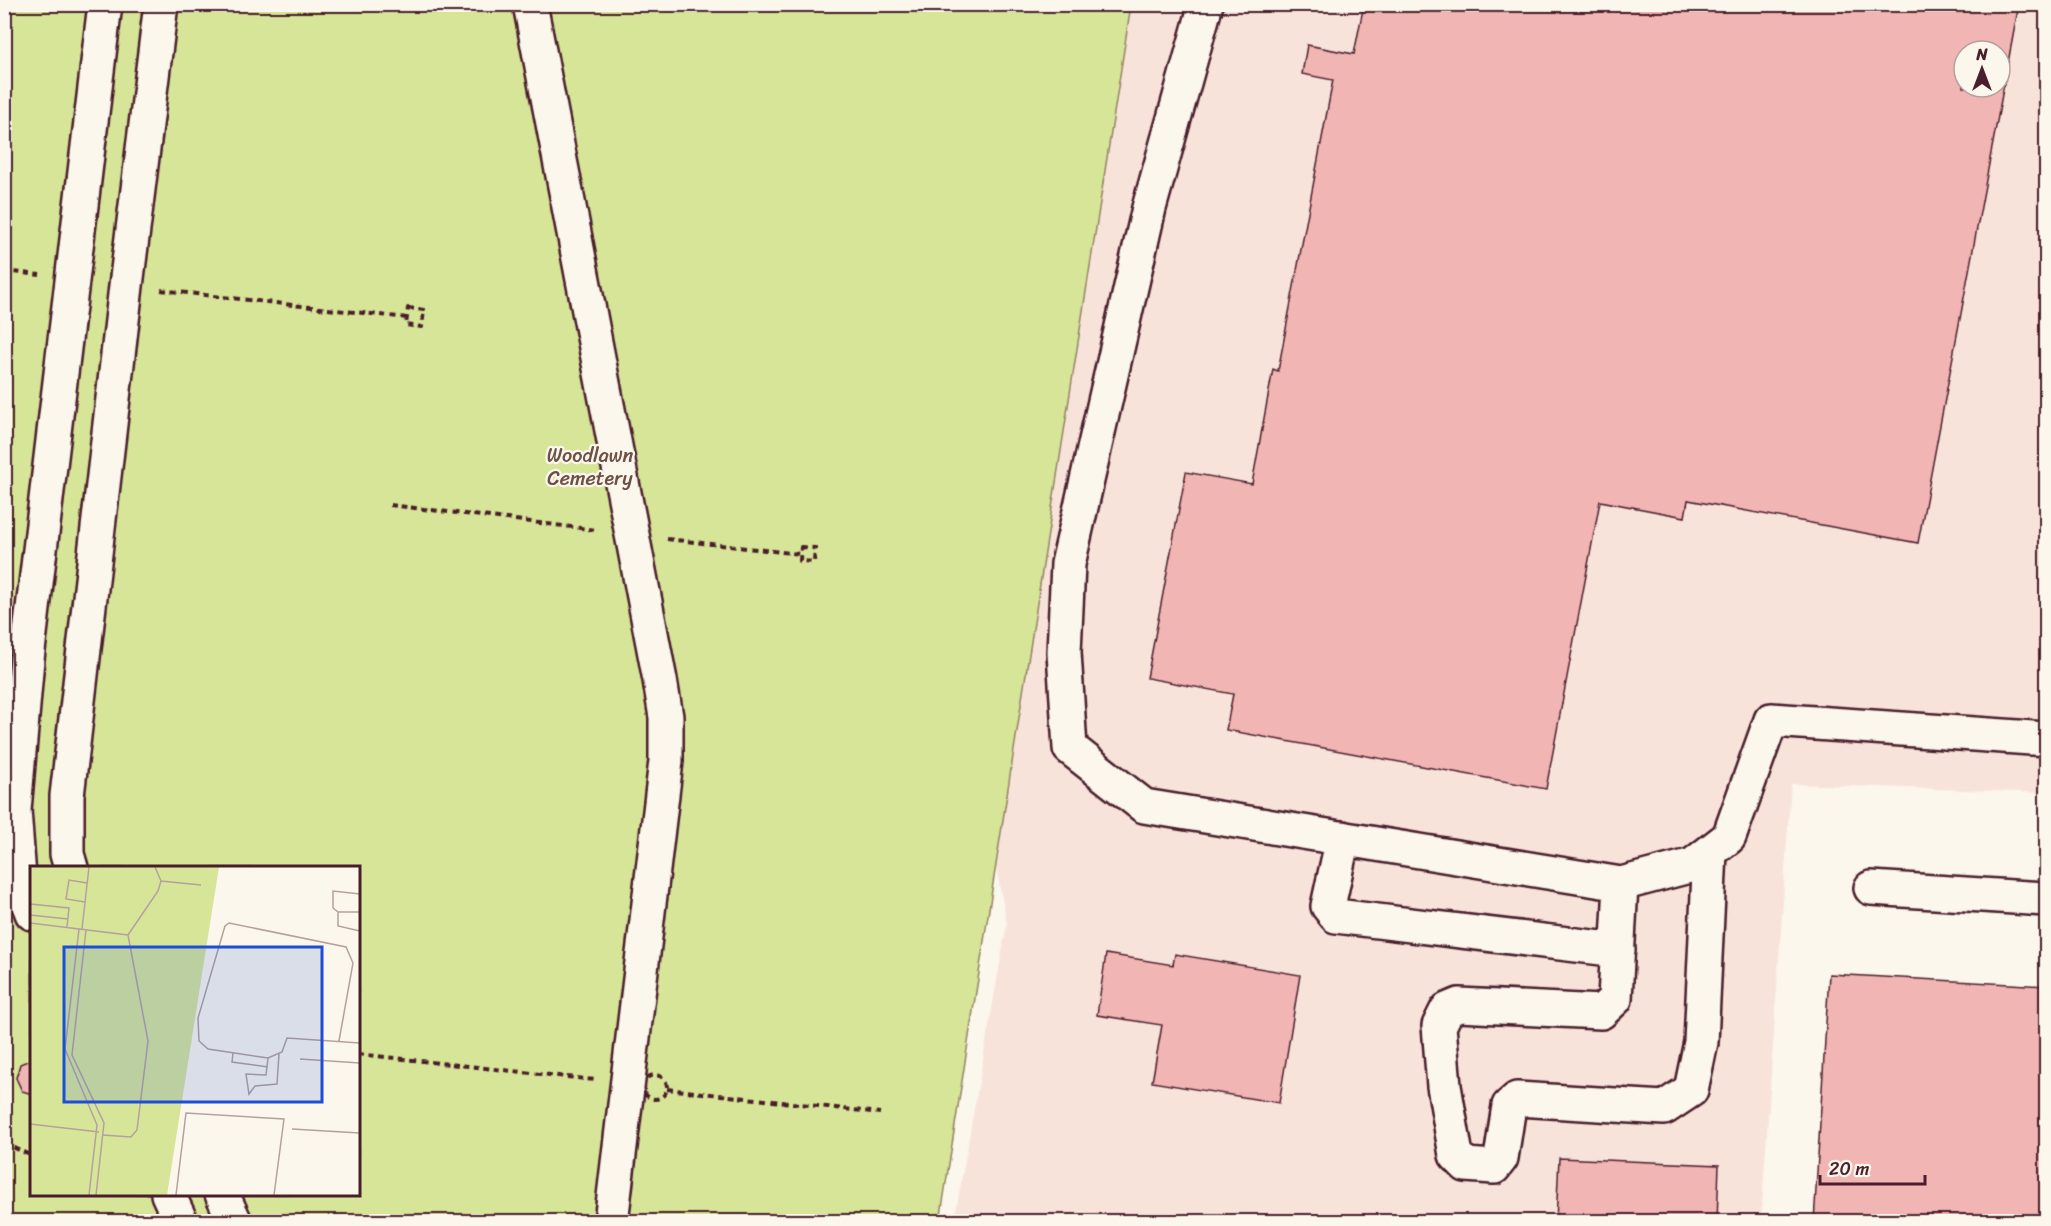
<svg xmlns="http://www.w3.org/2000/svg" width="2051" height="1226" viewBox="0 0 2051 1226" font-family="Sriracha,sans-serif">
<style>
.built{fill:#f8e3db;fill-rule:evenodd}
.green{fill:#d7e598;stroke:#908262;stroke-width:1.5;fill-rule:evenodd}
.building{fill:#f1b5b4;stroke:#4a1f2b;stroke-width:1.5;fill-rule:evenodd}
.lines{fill:none;stroke-linecap:round;stroke-linejoin:round}
.minor-casing{stroke:#4a1f2b;stroke-width:38}
.path{stroke:#4a1f2b;stroke-width:4;stroke-dasharray:6 4.5;stroke-linecap:butt}
.minor{stroke:#fbf7ec;stroke-width:33}
.labels{text-anchor:middle;stroke-width:4.5;stroke-linejoin:round;paint-order:stroke}
.park-label{font-size:20px;fill:#6d5046;stroke:#fbf7ec}
.inset-road{fill:none;stroke:#b4a19f;stroke-width:1.5}
.view{fill:#1d4ed8;fill-opacity:0.15;stroke:#1d4ed8;stroke-width:3}
.inset-edge{fill:none;stroke:#4a1f2b;stroke-width:3}
</style>
<rect width="100%" height="100%" fill="#fbf7ec"/>
<filter id="ink" filterUnits="userSpaceOnUse"><feTurbulence type="fractalNoise" baseFrequency=".0167" numOctaves="2"/><feDisplacementMap in="SourceGraphic" scale="12" xChannelSelector="R" yChannelSelector="G"/><feConvolveMatrix kernelMatrix="1 2 1 2 8 2 1 2 1" color-interpolation-filters="sRGB"/></filter>
<g filter="url(#ink)">
<path class="built" d="M1122,5H2046V793L1791,784L1761,1221L954,1222L1007,924L970,733ZM1964,51H2000V87H1964Z"/>
<path class="green" d="M5,5H1131L940,1221L5,1222ZM32,868H358V1194H32Z"/>
<path class="building" d="M1364,4H2019L1918,543L1688,500L1685,517L1600,501L1546,789L1226,730L1233,694L1147,678L1186,472L1252,484L1273,369L1278,371L1333,80L1302,74L1307,45L1354,54ZM1964,51H2000V87H1964Z
M1106,954L1173,965L1175,954L1300,975L1279,1103L1152,1082L1162,1025L1097,1015Z
M1829,974L2046,986V1222H1814Z
M32,1059V1094L22,1091L16,1078L20,1064Z
M1559,1158L1719,1165L1717,1222H1556Z"/>
<g class="lines">
<defs>
<path id="minor" d="M530,4L660,680L666,717V761L611,1222
M1206,4L1149,208L1068,564L1064,652L1070,748L1144,806L1621,884L1693,865L1729,837L1771,720L2046,739
M1343,838L1328,906L1336,916L1618,950
M71,868L67,854V796L126,286L161,4
M1621,884L1615,999L1601,1012L1459,1005L1447,1010L1439,1026L1444,1086L1456,1155L1466,1165L1494,1167L1501,1158L1509,1106L1517,1099L1664,1108L1691,1090L1701,1042L1710,852
M1871,888L2046,899
M32,913L19,877L14,810L27,659L105,4
M168,1194L181,1222
M222,1194L235,1222"/>
</defs>
<use href="#minor" class="minor-casing"/>
<path class="path" d="M4,271L40,275
M161,290L407,318
M408,308L424,310L422,327L406,325Z
M390,505L597,530
M667,539L800,554
M801,547L815,548L814,562L800,561Z
M358,1054L595,1080
M643 1087a12 12 0 1 1 24 0a12 12 0 1 1-24 0Z
M667,1089L880,1113
M4,1143L32,1156"/>
<use href="#minor" class="minor"/>
</g>
</g>
<g class="labels">
<g class="park-label">
<text x="590" y="462">Woodlawn<tspan x="590" dy="23">Cemetery</tspan></text>
</g>
</g>
<g transform="translate(30 866)">
<rect width="330" height="330" fill="#fbf7ec"/>
<path d="M0,1H189L137,329H0Z" fill="#d7e598"/>
<path class="inset-road" d="M131,15L171,19M55,36L36,33L39,14L57,17M0,38L39,42L37,61M308,46L303,42V25L330,28M330,46H308V60L330,65M0,49L38,53M0,57L98,69L118,175L107,264L101,271L73,269M49,63L35,183L67,259L59,329M52,63L59,1M56,64L42,189L74,257L66,329M98,69L128,25L131,15L125,1M309,175L323,97L316,81L199,57L195,60L168,152L169,175L178,183L238,192L252,186L257,172L330,177M203,187L202,196L238,201M238,192L236,209L216,208L219,228L225,220L247,218L249,188M270,193L330,197M0,258L69,266M262,263L330,267M146,329L156,247L254,253L244,329"/>
<path class="view" d="M34,81H292V236H34Z"/>
<rect width="330" height="330" class="inset-edge"/>
</g>
<rect width="2051" height="1226" fill="none" stroke="#fbf7ec" stroke-width="24"/>
<rect x="12" y="12" width="2027" height="1202" fill="none" stroke="#4a1f2b" stroke-width="2" filter="url(#ink)"/>
<g transform="translate(1982 69)"><circle r="28" fill="#fbf7ec" stroke="#b4a19f" stroke-width="1.5"/>
<path d="M0-4.5L10 22L0 15L-10 22Z" fill="#4a1f2b"/>
<text y="-9" font-size="16" font-weight="bold" text-anchor="middle" fill="#4a1f2b">N</text>
</g>
<path d="M1820 1175v9h105v-9" fill="none" stroke="#4a1f2b" stroke-width="3"/>
<text x="1829" y="1175" font-size="18" fill="#4a1f2b" stroke="#fbf7ec" stroke-width="4.5" paint-order="stroke">20 m</text>
</svg>
